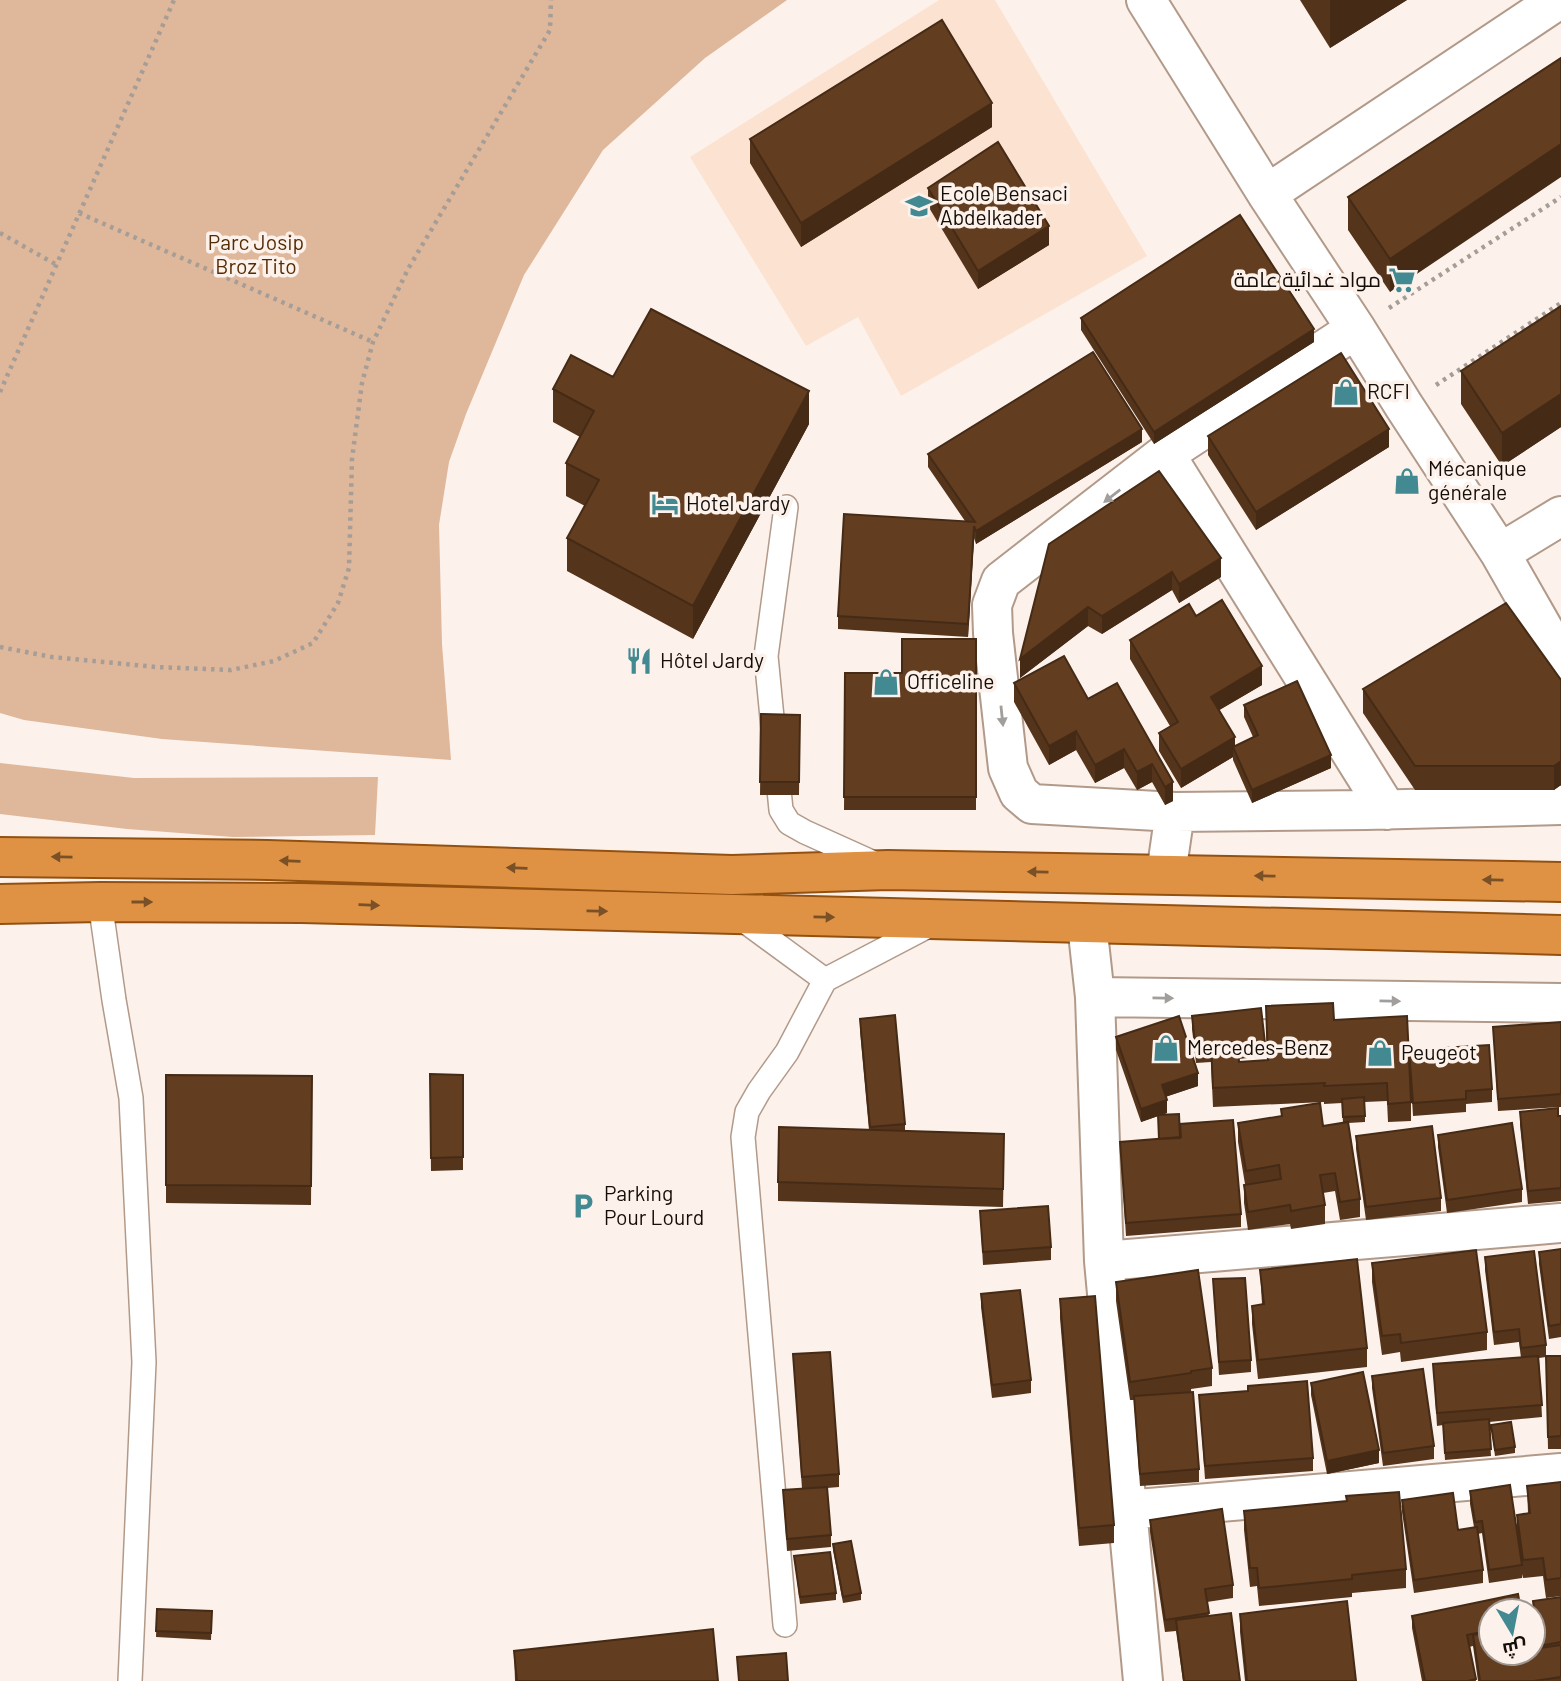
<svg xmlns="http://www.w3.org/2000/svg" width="1561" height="1681" viewBox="0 0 1561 1681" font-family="Barlow,Cairo,sans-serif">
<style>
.built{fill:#fce3d1}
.green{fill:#dfb79b}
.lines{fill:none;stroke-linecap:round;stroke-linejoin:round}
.service-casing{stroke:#b29a8a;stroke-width:26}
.minor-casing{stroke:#b29a8a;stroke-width:42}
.trunk-casing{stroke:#935111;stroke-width:42}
.path{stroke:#a69d96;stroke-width:4.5;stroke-dasharray:3.5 5;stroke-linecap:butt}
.service{stroke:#fff;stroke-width:23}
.minor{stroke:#fff;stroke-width:38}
.trunk{stroke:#df9244;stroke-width:38}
.wall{fill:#55341c}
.shaded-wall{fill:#452b16}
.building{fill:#633d20;stroke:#452b16;stroke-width:2}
.oneway{fill:#a19e9c}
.oneway2{fill:#7a5026}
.labels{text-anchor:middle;stroke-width:7;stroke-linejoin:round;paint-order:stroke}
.poi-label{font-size:21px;fill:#150d07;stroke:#fcf2eb;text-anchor:start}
.park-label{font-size:21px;fill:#552b04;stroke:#fcf2eb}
</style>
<rect width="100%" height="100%" fill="#fcf2eb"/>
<path class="built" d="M939,0H995L1147,256L901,396L858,317L806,346L690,157Z"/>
<path class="green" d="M0,0H787L705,58L603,150L524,275L466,414L449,462L439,525L442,644L451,760L162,739L24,720L0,713Z
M0,763L134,778L378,777L375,835L233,837L127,829L0,814Z"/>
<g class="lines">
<defs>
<path id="service" d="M786,507L766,656L781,810L789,823L805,832L876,864
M100,902L114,1000L131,1098L144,1362L130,1681
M739,917L825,980L932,924
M785,1625L743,1137L747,1112L759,1091L787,1052L825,980"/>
<path id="minor" d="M1146,0L1267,194L1356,329L1404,406L1500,553L1561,660
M1267,194L1558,0
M1356,329L1165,454L1001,581L992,605L993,633L1008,768L1019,793L1032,804L1175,812L1366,810L1561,805
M1165,454L1387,810
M1500,553L1561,516
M1166,874L1175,812
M1087,924L1095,997L1104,1261L1143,1681
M1095,997L1561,1003
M1104,1261L1561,1223
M1126,1510L1561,1473"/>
<path id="trunk" d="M0,857L268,860L732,875L888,870L1561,882
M0,904L100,902L301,903L1561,935"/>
</defs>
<use href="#service" class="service-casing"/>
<use href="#minor" class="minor-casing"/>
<use href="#trunk" class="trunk-casing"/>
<path class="path" d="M79,213L373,342
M0,233L57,265
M1389,308L1561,197
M1436,385L1561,303
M0,392L174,0
M0,647L52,657L156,667L231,670L274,661L313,643L338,603L349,568L352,459L362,383L373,342L408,269L550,30L551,0"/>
<use href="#service" class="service"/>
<use href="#minor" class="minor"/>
<use href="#trunk" class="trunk"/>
</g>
<path class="wall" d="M1300,0H1407L1330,48Z
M1561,58L1390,292L1348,230V197Z
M992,127L801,247L750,163V139Z
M928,188L1049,245L978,289L928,206Z
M1561,306V427L1502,466L1461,404V371Z
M1081,318L1314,342L1154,444L1081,330Z
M613,377L809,424L693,639L567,571V538L585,506L566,496V463L580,437L553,422V389Z
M1208,436L1389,447L1256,530L1208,455Z
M1142,442L976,544L974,538L968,637L838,629V616L965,521L928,467V454Z
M1049,544L1221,577L1179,603L1172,590L1102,634L1088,626L1020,678Z
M1196,616L1262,685L1219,710L1235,746L1253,737L1244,717V705L1331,768L1252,803L1233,760V757L1181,788L1159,751V733L1170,726L1130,659V640Z
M976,639V810H844L845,673H902Z
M1561,680V785L1554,790H1415L1363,713V689Z
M1014,683L1088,699L1117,683L1173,801L1165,805L1152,782L1137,790L1124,768L1095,783L1076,750L1049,765L1014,702Z
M761,714L800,715L799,795H760Z
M1266,1006L1334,1020L1411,1102V1121L1388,1122L1387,1101L1365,1102V1122L1348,1123L1360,1199V1217L1340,1220L1335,1191L1323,1193L1325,1205V1224L1291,1229L1290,1224L1248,1230L1244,1203V1185L1245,1184L1238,1142V1123L1281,1116V1109L1323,1126L1343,1123L1342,1103L1324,1104V1102L1213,1107L1211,1062L1196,1063L1192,1029V1016L1265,1043V1056L1239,1059V1062L1267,1061Z
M860,1019L905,1124V1131L1004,1153L1003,1207L778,1201V1182L869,1130L860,1031Z
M1561,1022V1107L1498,1111L1493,1027Z
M1116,1037L1198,1086L1165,1097L1167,1113L1161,1115L1180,1132L1241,1214V1227L1126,1236L1120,1142L1159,1139L1158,1116L1141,1122L1116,1050Z
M1409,1050L1492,1089V1102L1466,1104V1112L1413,1116Z
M430,1074L463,1075V1170L431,1171Z
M166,1075L312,1076L311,1205L166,1203Z
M1520,1112L1561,1116V1201L1528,1204L1520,1125Z
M1438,1135L1522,1189V1202L1447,1213L1438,1147Z
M1356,1136L1441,1198V1211L1366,1220L1356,1149Z
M980,1211L1051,1247V1260L983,1265Z
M1561,1249V1337L1549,1339L1539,1264V1252Z
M1485,1257L1546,1345V1357L1539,1358L1542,1417L1489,1422L1491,1456L1445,1460L1443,1425L1437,1426L1433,1364L1521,1358L1519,1342L1494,1345L1485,1270Z
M1372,1263L1487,1332V1350L1401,1362L1400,1352L1382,1355L1372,1282Z
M1260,1270L1367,1348V1367L1258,1379L1252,1324V1306L1262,1304Z
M1213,1279L1251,1360V1372L1219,1375Z
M1116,1282L1212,1368V1386L1191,1389L1199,1469V1482L1140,1486L1134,1400H1130L1116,1301Z
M981,1294L1031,1380V1393L992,1398L981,1307Z
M1060,1299L1114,1525V1543L1079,1546L1060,1318Z
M793,1354L839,1474V1487L827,1488L831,1535V1547L787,1551L783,1490L802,1489Z
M1546,1356H1561V1449H1548Z
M1372,1376L1434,1446V1459L1383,1466L1372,1388Z
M1311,1383L1379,1463L1327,1474L1311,1395Z
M1199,1395L1313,1458V1471L1205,1479Z
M1491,1425L1515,1447V1453L1495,1456Z
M1561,1482V1596L1546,1598L1543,1576L1523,1578L1522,1574V1578L1489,1583L1482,1533L1478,1534L1483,1570V1583L1414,1593L1402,1512V1500L1458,1530L1474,1527L1470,1504V1491L1517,1530V1515L1528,1513L1527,1486Z
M1346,1496L1406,1569V1588L1352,1593V1597L1259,1606L1257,1586L1250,1587L1244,1530V1511L1346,1501Z
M1150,1520L1233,1585V1598L1207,1602L1209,1616L1240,1681H1183L1176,1631L1165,1632L1150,1532Z
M833,1544L861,1593V1600L843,1603L833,1550Z
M794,1556L836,1593V1600L800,1604Z
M1561,1597V1681H1478L1473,1646L1469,1647L1476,1681H1422L1412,1628V1616L1491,1611V1653L1538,1648L1533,1614V1601Z
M157,1609L212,1611L211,1640L156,1637Z
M1240,1614L1356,1681H1245L1240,1632Z
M514,1651L718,1681H515Z"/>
<path class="shaded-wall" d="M1330,0H1407L1330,48Z
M992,103V127L801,247V223Z
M1561,144V177L1390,292V259Z
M1049,226V245L978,289V271Z
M1314,329V342L1154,444V432Z
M809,391V424L693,639V606Z
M1561,394V427L1502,466V433Z
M1142,429V442L976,544V531Z
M1389,429V447L1256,530V512Z
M974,526V538L968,637V624Z
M1221,558V577L1179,603V584Z
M1172,572V590L1102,634V616Z
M1088,607V626L1020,678V659Z
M1262,666V685L1211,715V697Z
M1076,731V750L1049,765V746Z
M1235,737V753L1233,747V757L1181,788V769Z
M1124,749V768L1095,783V765Z
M1331,755V768L1252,803V790Z
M1561,761V785L1554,790V766Z
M1152,764V782L1137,790V772Z
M1173,782V801L1165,805V787Z
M1198,1073V1086L1162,1098V1085Z
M1167,1100V1113L1141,1122V1109Z
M1379,1450V1463L1327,1474V1461Z"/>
<path class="building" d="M942,20L992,103L801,223L750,139Z
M1561,58V144L1390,259L1348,197Z
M998,142L1049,226L978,271L928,188Z
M1240,215L1314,329L1154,432L1081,318Z
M1561,306V394L1502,433L1461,371Z
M651,309L809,391L693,606L567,538L599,480L566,463L594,411L553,389L571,355L613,377Z
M1093,352L1142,429L976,531L974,526L968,624L838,616L844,514L975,522L928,454Z
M1341,353L1389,429L1256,512L1208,436Z
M1159,471L1221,558L1179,584L1172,572L1102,616L1088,607L1020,659L1049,544Z
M1222,600L1262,666L1211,697L1235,737L1181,769L1159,733L1178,722L1130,640L1189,604L1196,616Z
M1506,603L1561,680V761L1554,766H1415L1363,689Z
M902,639H976V797H844L845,673H902Z
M1064,656L1088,699L1117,683L1173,782L1165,787L1152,764L1137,772L1124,749L1095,765L1076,731L1049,746L1014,683Z
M1297,681L1331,755L1252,790L1233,747L1258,735L1244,705Z
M761,714L800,715L799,782H760Z
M1333,1003L1334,1020L1407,1016L1411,1102L1388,1104L1387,1083L1324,1086L1325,1083L1213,1088L1211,1043L1238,1042L1239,1062L1268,1060L1266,1006Z
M1261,1008L1265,1043L1238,1046V1042L1211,1043V1049L1196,1051L1192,1016Z
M895,1015L905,1124L870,1127L860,1019Z
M1179,1016L1198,1073L1162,1085L1167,1100L1141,1109L1116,1037Z
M1561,1022V1094L1498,1099L1493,1027Z
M1489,1045L1492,1089L1466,1091V1099L1413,1103L1409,1050Z
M430,1074L463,1075V1157L431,1158Z
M166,1075L312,1076L311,1186L166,1185Z
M1364,1097L1365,1116L1343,1117L1342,1099Z
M1320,1103L1323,1126L1348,1122L1360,1199L1340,1202L1335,1173L1320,1175L1325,1205L1291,1211L1290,1205L1248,1212L1244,1185L1281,1179L1279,1165L1246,1171L1238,1123L1282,1116L1281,1109Z
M1558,1108V1116H1561V1188L1528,1191L1520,1112Z
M1179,1114L1180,1138L1159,1139L1158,1115Z
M1233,1120L1241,1214L1126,1223L1120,1142L1181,1137L1180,1124Z
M1512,1123L1522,1189L1447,1200L1438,1135Z
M1432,1126L1441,1198L1366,1207L1356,1136Z
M779,1127L1004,1134L1003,1189L778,1182Z
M1048,1206L1051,1247L983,1252L980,1211Z
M1561,1249V1324L1549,1326L1539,1252Z
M1476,1250L1487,1332L1401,1343L1400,1334L1382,1336L1372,1263Z
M1534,1251L1546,1345L1521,1348L1519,1329L1494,1332L1485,1257Z
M1357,1259L1367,1348L1258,1360L1252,1306L1264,1304L1260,1270Z
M1198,1270L1212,1368L1191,1371V1373L1130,1382L1116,1282Z
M1245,1278L1251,1360L1219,1362L1213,1279Z
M1020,1290L1031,1380L992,1385L981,1294Z
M1095,1296L1114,1525L1079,1528L1060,1299Z
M830,1352L839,1474L802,1477L793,1354Z
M1538,1356L1542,1405L1437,1413L1433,1364Z
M1546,1356H1561V1436L1548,1437Z
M1423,1369L1434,1446L1383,1453L1372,1376Z
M1363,1372L1379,1450L1327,1461L1311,1383Z
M1307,1381L1313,1458L1205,1466L1199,1395L1248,1391V1386Z
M1193,1392L1199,1469L1140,1474L1134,1396Z
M1489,1419L1491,1449L1445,1453L1443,1423Z
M1511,1422L1515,1447L1495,1450L1491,1425Z
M1561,1482V1578L1546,1580L1543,1558L1523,1560L1517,1515L1530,1513L1527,1486Z
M1510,1485L1522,1565L1489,1570L1482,1521L1475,1522L1470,1491Z
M827,1487L831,1535L787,1539L783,1490Z
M1399,1492L1406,1569L1352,1575V1579L1259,1588L1257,1568H1250L1244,1511L1347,1501L1346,1496Z
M1453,1493L1458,1530L1477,1527L1483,1570L1414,1580L1402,1500Z
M1222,1509L1233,1585L1205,1589L1209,1613L1165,1620L1150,1520Z
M851,1541L861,1593L843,1597L833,1544Z
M830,1552L836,1593L800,1597L794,1556Z
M1518,1594L1521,1611H1491V1630L1467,1635L1476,1679L1468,1681H1425L1412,1616Z
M1561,1597V1642L1539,1646L1533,1601Z
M1347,1601L1356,1681H1247L1240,1614Z
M157,1609L212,1611L211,1633L156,1631Z
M1231,1613L1240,1681H1184L1176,1620Z
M713,1629L718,1681H517L514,1651Z
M1491,1632V1653H1533V1649L1561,1645V1677L1534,1681H1480L1473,1635Z
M786,1653L788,1681H739L737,1657Z"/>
<defs><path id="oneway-solid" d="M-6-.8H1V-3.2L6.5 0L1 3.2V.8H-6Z" transform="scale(1.75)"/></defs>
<g class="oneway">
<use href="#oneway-solid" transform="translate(1112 496) rotate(142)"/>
<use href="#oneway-solid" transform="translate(1002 716) rotate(84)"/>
<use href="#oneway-solid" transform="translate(1163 998) rotate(1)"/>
<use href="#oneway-solid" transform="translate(1390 1001) rotate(1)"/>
</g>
<g class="oneway2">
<use href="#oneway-solid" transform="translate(62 857) rotate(-179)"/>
<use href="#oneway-solid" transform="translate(290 861) rotate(-178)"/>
<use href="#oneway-solid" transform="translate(517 868) rotate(-178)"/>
<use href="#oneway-solid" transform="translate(1038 872) rotate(-179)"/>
<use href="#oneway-solid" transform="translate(1265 876) rotate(-179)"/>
<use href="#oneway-solid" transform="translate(1493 880) rotate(-179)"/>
<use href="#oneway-solid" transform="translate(142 902)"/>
<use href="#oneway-solid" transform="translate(369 905) rotate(2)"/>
<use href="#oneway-solid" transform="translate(597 911) rotate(1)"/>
<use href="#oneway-solid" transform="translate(824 917) rotate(1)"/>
</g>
<defs>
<symbol id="school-bare" viewBox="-9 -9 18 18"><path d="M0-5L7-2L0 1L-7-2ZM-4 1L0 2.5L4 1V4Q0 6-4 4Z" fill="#428992" stroke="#fcf2eb" stroke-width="2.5" paint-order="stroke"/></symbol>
<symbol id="supermarket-bare" viewBox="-9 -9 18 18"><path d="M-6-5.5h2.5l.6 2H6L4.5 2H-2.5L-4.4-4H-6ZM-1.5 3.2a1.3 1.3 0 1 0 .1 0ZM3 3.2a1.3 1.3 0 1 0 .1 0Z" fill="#428992" stroke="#fcf2eb" stroke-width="2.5" paint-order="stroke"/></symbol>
<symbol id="shop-bare" viewBox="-9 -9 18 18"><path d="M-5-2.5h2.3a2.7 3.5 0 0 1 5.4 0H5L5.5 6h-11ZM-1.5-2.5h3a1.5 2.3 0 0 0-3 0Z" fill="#428992" stroke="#fcf2eb" stroke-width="2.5" paint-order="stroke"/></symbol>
<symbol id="hotel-bare" viewBox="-9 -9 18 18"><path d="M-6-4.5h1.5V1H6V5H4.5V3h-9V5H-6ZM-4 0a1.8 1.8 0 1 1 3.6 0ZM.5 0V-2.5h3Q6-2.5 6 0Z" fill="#428992" stroke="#fcf2eb" stroke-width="2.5" paint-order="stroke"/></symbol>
<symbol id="restaurant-bare" viewBox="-9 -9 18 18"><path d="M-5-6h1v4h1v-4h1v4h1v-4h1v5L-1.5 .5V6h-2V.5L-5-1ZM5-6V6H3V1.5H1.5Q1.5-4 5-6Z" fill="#428992" stroke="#fcf2eb" stroke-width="2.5" paint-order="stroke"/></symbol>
<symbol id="parking-bare" viewBox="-9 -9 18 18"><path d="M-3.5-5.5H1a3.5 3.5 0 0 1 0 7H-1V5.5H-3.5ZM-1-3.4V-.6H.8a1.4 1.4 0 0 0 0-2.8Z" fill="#428992" stroke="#fcf2eb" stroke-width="2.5" paint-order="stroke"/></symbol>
</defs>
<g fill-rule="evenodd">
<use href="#school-bare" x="900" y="187" width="38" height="38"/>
<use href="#supermarket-bare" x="1383" y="261" width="38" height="38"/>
<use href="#shop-bare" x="1327" y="373" width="38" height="38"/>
<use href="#shop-bare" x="1388" y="462" width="38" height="38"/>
<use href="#hotel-bare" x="646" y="485" width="38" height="38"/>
<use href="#restaurant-bare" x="620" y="642" width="38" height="38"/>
<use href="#shop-bare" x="867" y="663" width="38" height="38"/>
<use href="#shop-bare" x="1147" y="1029" width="38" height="38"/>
<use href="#shop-bare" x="1361" y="1034" width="38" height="38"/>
<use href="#parking-bare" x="564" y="1187" width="38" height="38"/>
</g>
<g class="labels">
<g class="poi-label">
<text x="940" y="201">Ecole Bensaci<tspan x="940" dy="24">Abdelkader</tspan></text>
<text x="1381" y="287" text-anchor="end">مواد غدائية عامة</text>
<text x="1367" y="399">RCFI</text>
<text x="1428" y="476">Mécanique<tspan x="1428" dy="24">générale</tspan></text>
<text x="686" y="511">Hotel Jardy</text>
<text x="660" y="668">Hôtel Jardy</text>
<text x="907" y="689">Officeline</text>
<text x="1187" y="1055">Mercedes-Benz</text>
<text x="1401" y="1060">Peugeot</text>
<text x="604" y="1201">Parking<tspan x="604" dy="24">Pour Lourd</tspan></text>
</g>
<g class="park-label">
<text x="256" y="250">Parc Josip<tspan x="256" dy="24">Broz Tito</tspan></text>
</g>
</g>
<g transform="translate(1512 1632) rotate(170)"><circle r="33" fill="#fcf2eb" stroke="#a09690" stroke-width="2"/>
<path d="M0-5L12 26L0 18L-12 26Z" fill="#428992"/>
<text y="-10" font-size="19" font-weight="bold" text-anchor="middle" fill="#150d07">ش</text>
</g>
</svg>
